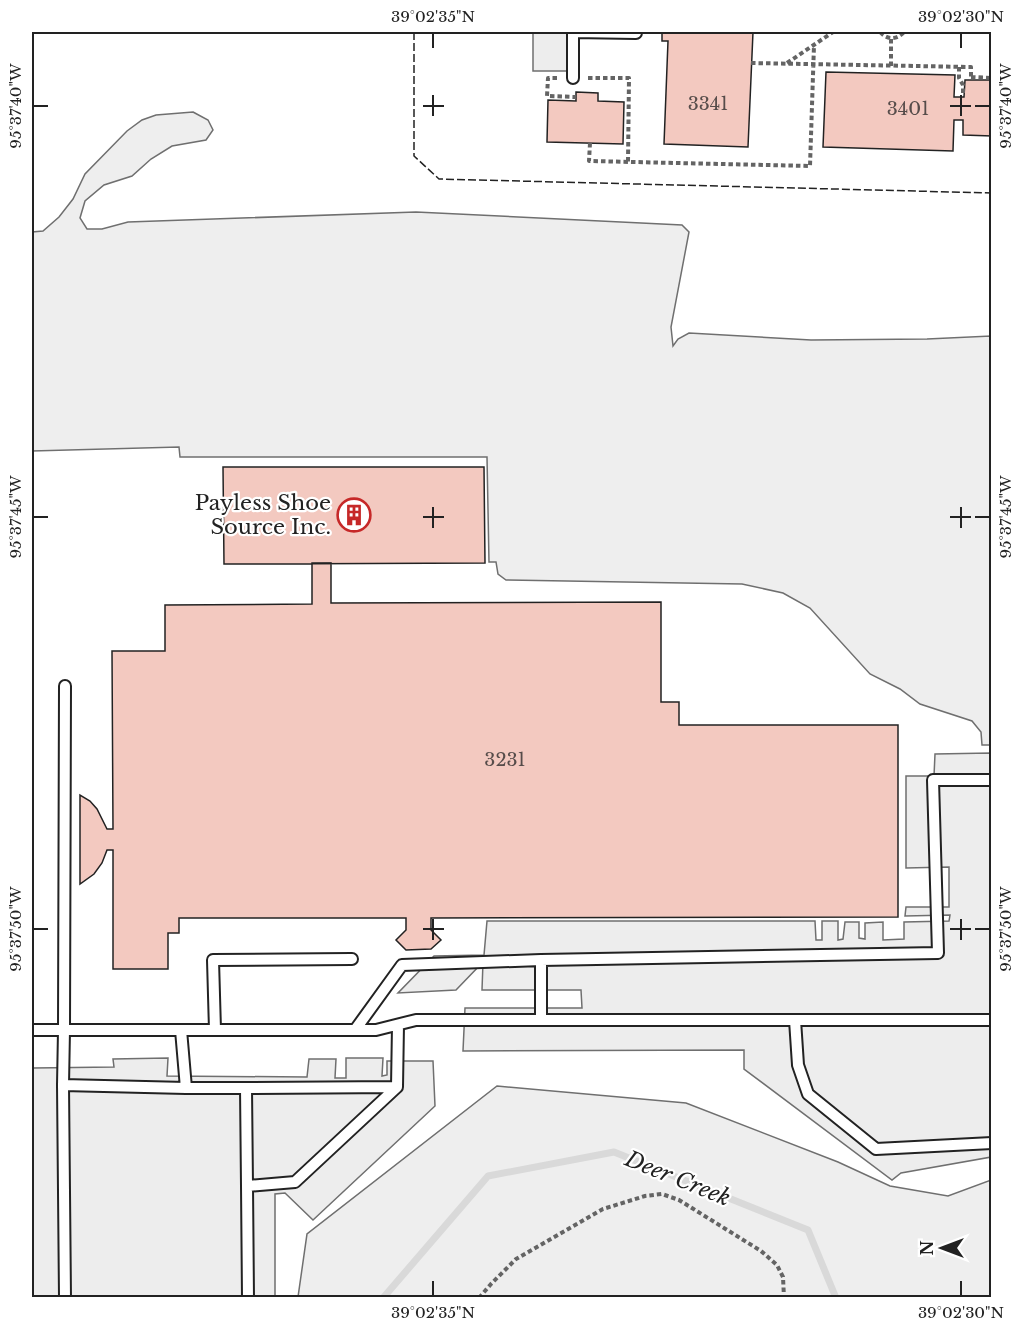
<svg xmlns="http://www.w3.org/2000/svg" width="1023" height="1329" viewBox="0 0 1023 1329" font-family="'Libre Baskerville',serif">
<style>
.green{fill:#eee;stroke:#6f6f6f;stroke-width:1.5}
.parking{fill:#ededed;stroke:#6f6f6f;stroke-width:1.5}
.lines{fill:none;stroke-linecap:round;stroke-linejoin:round}
.stream{stroke:#d9d9d9;stroke-width:7}
.building{fill:#f3c9c0;stroke:#222;stroke-width:1.5}
.service-casing{stroke:#222;stroke-width:14}
.path{stroke:#646464;stroke-width:4;stroke-dasharray:4.5 3;stroke-linecap:butt}
.service{stroke:#fff;stroke-width:10}
.fence{stroke:#222;stroke-width:1.5;stroke-dasharray:8 3;stroke-linecap:butt}
.ticks{fill:none;stroke:#222;stroke-width:2}
.labels{text-anchor:middle;stroke-width:4.5;stroke-linejoin:round;paint-order:stroke}
.number-label{font-size:18px;fill:#564c4a}
.poi-label{font-size:21px;fill:#222;stroke:#fff;text-anchor:end}
.water-label{font-size:22px;font-style:italic;fill:#222;stroke:#fff}
.neatline{fill:none;stroke:#222;stroke-width:2}
.ticks-label{font-size:15px;text-anchor:middle;fill:#222}
</style>
<rect width="100%" height="100%" fill="#fff"/>
<path class="green" d="M193,112L208,120L213,130L206,140L172,146L151,159L132,176L104,185L85,201L80,218L87,229H102L128,222L416,212L682,225L689,232L671,327L673,346L678,339L689,333L811,340L927,339L991,336V745H982L981,732L972,721L920,704L900,689L870,674L810,608L783,593L742,584L506,580L498,574L496,562H489L487,457H180L179,447L32,451V232L43,231L59,217L73,199L85,174L127,131L142,120L156,115Z
M497,1086L686,1103L838,1162L890,1186L948,1196L991,1180V1297H298L307,1234Z"/>
<path class="parking" d="M533,32H573V71H533Z
M991,753V1157L901,1173L892,1180L744,1069V1050L463,1051L465,1008H582L581,990H482L483,962L456,990L398,993L434,956L484,955L487,921H815L816,940H822V921H838V940L843,939L845,922H859V938L865,939V923L883,922V940L904,939V922L949,921L950,915L905,916L906,907H949V867L906,868V776H934L935,754Z
M168,1058L167,1076L307,1077L309,1059H336L335,1078H346V1058H383L382,1076L387,1075V1061H433L435,1106L313,1220L285,1193L275,1194V1297L33,1298V1068L114,1067L113,1059Z"/>
<g class="lines">
<path class="stream" d="M383,1298L488,1176L614,1152L808,1230L836,1298"/>
</g>
<path class="building" d="M662,32H753L748,147L664,144L668,41H662Z
M826,72L955,75L954,97H964L965,80H992V136L963,135V120H954L953,151L823,147Z
M576,92L598,93V101L624,102L623,144L547,142L548,100L576,101Z
M223,467H484L485,563L224,564Z
M312,563H331V603L661,602V702H679V725H898V917L431,918V930L441,940L431,949L406,950L396,940L406,930V918H179V933H168V969H113V850H107L102,863L94,874L80,884V795L90,801L97,809L107,829H113L112,651H165V605L312,604Z"/>
<g class="lines">
<defs>
<path id="service" d="M573,32L636,33
M573,78V32
M65,686L64,1030L63,1085L65,1298
M541,1020V960
M795,1020L798,1065L808,1094L876,1149L992,1143
M32,1030H376L416,1020H992
M181,1030L186,1088H246L247,1186
M215,1030L213,960L352,959
M355,1030L402,965L541,960L938,953L933,780H992
M63,1085L186,1088
M246,1088L397,1087
M248,1298L247,1186L295,1182L397,1087L398,1025"/>
</defs>
<use href="#service" class="service-casing"/>
<path class="path" d="M880,32C887,40 897,40 904,32
M751,63L971,67V80
M787,63L833,32
M891,66V38
M959,67V78L963,85V94H965
M971,77L992,78
M557,78H548L547,96L576,97
M588,78H629L628,162
M590,143L589,161L810,166L814,45
M479,1298L491,1284L516,1259L603,1209L645,1196L662,1194L679,1200L761,1251L777,1265L783,1277L784,1298"/>
<use href="#service" class="service"/>
<path class="fence" d="M414,32V156L439,179L992,193"/>
</g>
<path class="ticks" d="M433,33V48M961,33V48M433,95V116M961,95V116M33,106H48M423,106H444M950,106H971M975,106H990M433,507V528M961,507V528M33,517H48M423,517H444M950,517H971M975,517H990M433,919V940M961,919V940M33,929H48M423,929H444M950,929H971M975,929H990M433,1281V1296M961,1281V1296"/>
<defs>
<symbol id="building-ring" viewBox="-11 -11 22 22"><circle r="9.5" fill="#fff" stroke="#c62828" stroke-width="1.5"/><path d="M-4-6H4V6H1V3H-1V6H-4ZM-2.5-4.3h1.7v1.8h-1.7ZM.8-4.3h1.7v1.8H.8ZM-2.5-1h1.7V.8h-1.7ZM.8-1h1.7V.8H.8Z" fill="#c62828"/></symbol>
</defs>
<g fill-rule="evenodd">
<use href="#building-ring" x="335" y="496" width="38" height="38"/>
</g>
<g class="labels">
<g class="number-label">
<text x="708" y="110">3341</text>
<text x="908" y="115">3401</text>
<text x="505" y="766">3231</text>
</g>
<g class="poi-label">
<text x="331" y="510">Payless Shoe<tspan x="331" dy="24">Source Inc.</tspan></text>
</g>
<g class="water-label">
<text transform="translate(678 1178) rotate(22)" y="8">Deer Creek</text>
</g>
</g>
<rect width="1023" height="1329" fill="none" stroke="#ffffff" stroke-width="66"/>
<g transform="translate(942 1248) rotate(270)" stroke="#ffffff" stroke-width="4.5" paint-order="stroke">
<path d="M0-4.5L10 22L0 15L-10 22Z" fill="#222222"/>
<text y="-9" font-size="16" font-weight="bold" text-anchor="middle" fill="#222222">N</text>
</g>
<rect x="33" y="33" width="957" height="1263" class="neatline"/>
<g class="ticks-label">
<text x="433" y="22">39°02'35"N</text>
<text x="961" y="22">39°02'30"N</text>
<text transform="translate(1006 106) rotate(-90)" y="5">95°37'40"W</text>
<text transform="translate(16 106) rotate(-90)" y="5">95°37'40"W</text>
<text transform="translate(1006 517) rotate(-90)" y="5">95°37'45"W</text>
<text transform="translate(16 517) rotate(-90)" y="5">95°37'45"W</text>
<text transform="translate(1006 929) rotate(-90)" y="5">95°37'50"W</text>
<text transform="translate(16 929) rotate(-90)" y="5">95°37'50"W</text>
<text x="433" y="1318">39°02'35"N</text>
<text x="961" y="1318">39°02'30"N</text>
</g>
</svg>
